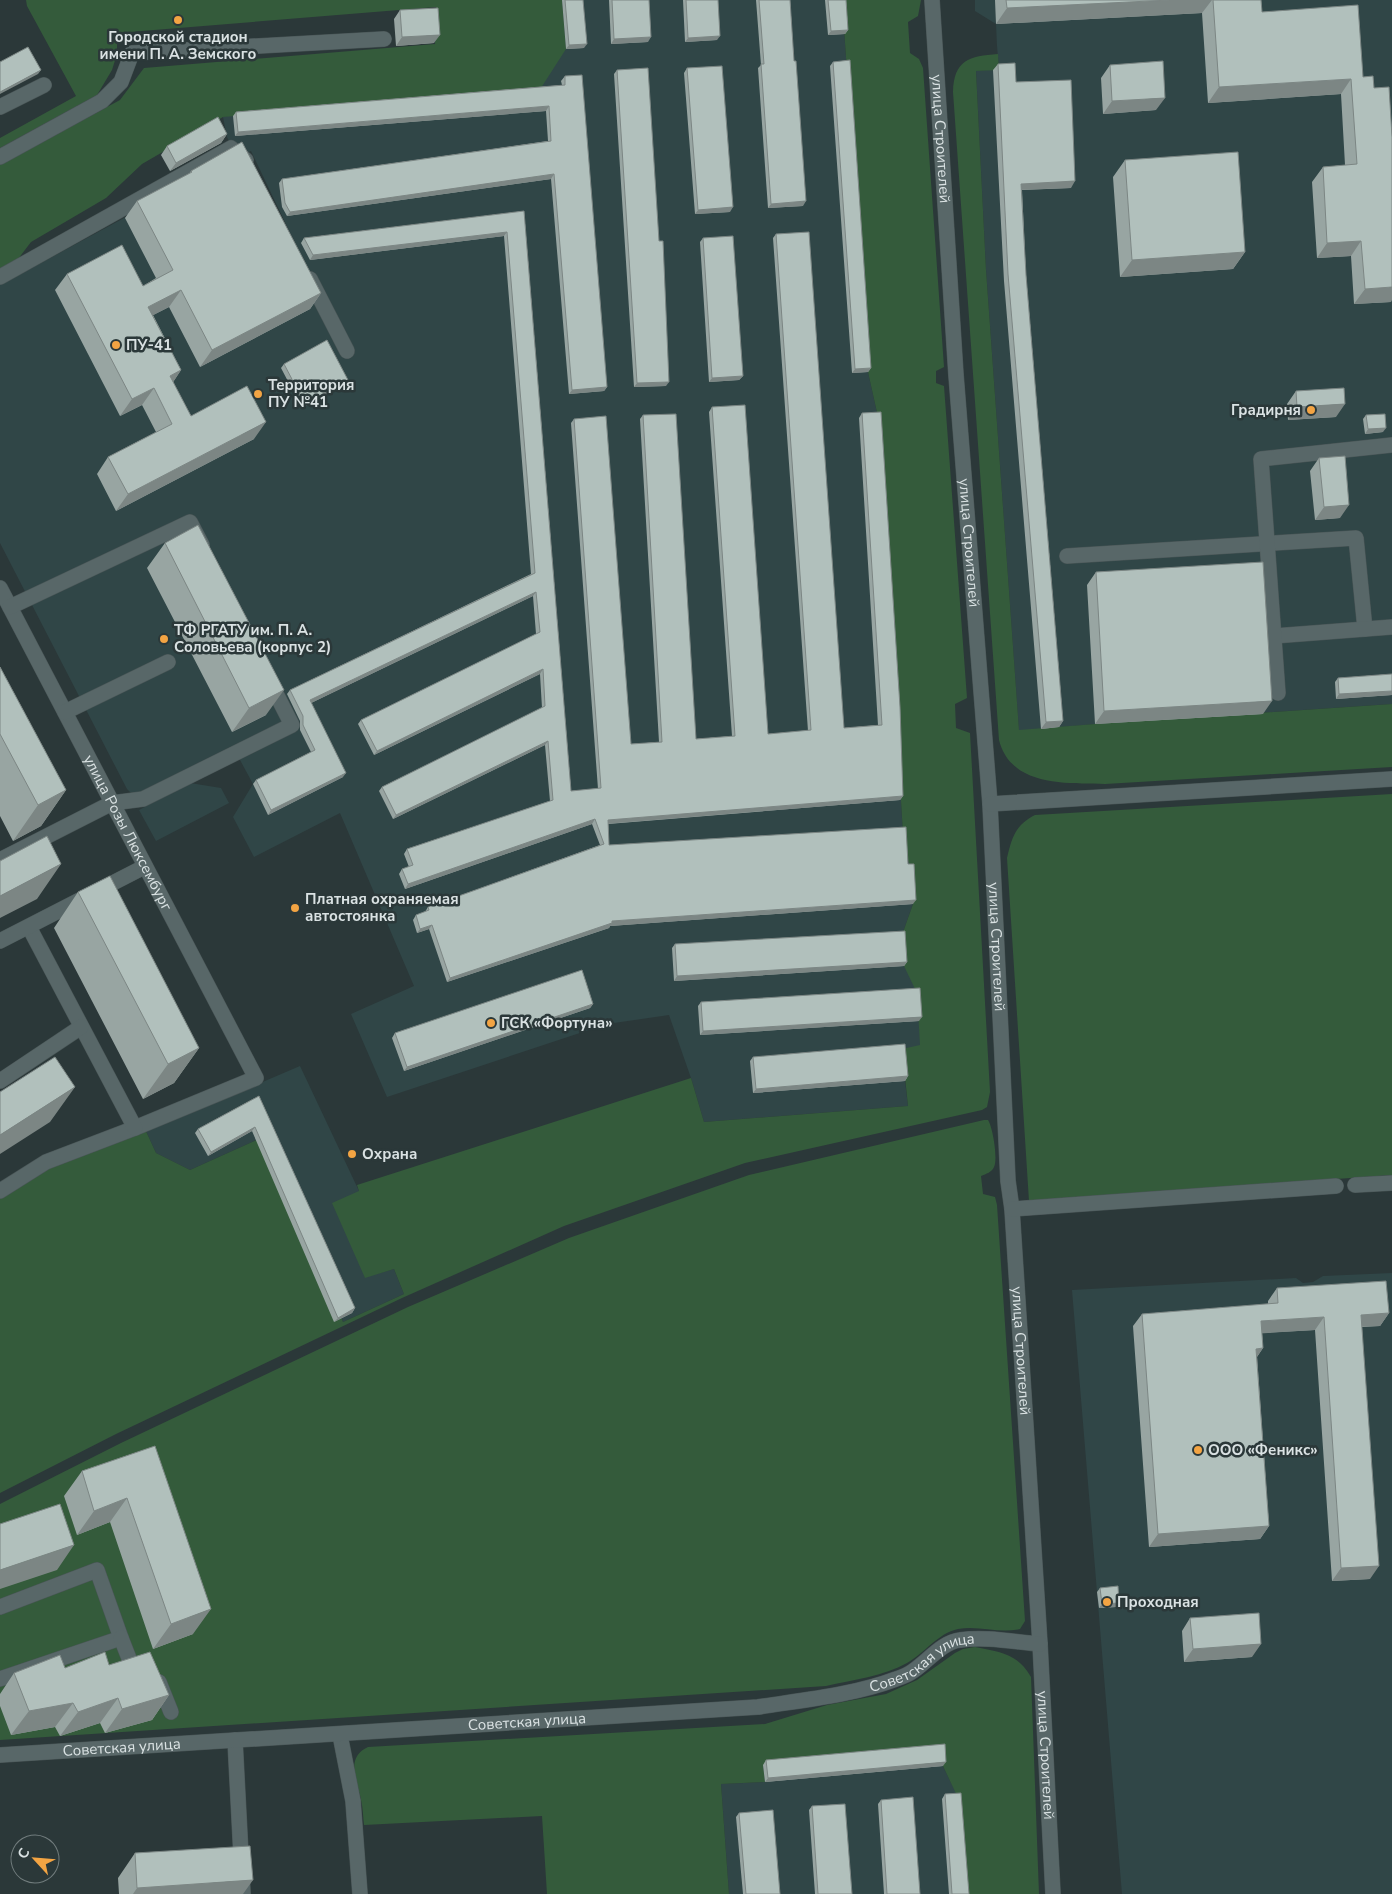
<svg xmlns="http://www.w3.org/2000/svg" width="1392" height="1894" viewBox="0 0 1392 1894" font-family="'Nunito Sans',sans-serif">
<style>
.built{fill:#304647;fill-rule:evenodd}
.green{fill:#345b3b}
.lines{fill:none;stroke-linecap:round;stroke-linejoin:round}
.minor-casing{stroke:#4a5657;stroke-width:16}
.minor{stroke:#586768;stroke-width:15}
.wall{fill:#98a5a2}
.shaded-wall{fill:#7c8684}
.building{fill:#b1c0bc;stroke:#7c8684}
.poi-dot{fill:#f3a443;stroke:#2b3839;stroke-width:2}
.labels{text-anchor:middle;stroke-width:5;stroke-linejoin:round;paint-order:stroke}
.poi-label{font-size:15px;font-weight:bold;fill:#dae2e3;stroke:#2b3839;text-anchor:start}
.street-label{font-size:15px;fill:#dae2e3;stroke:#2b3839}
</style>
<rect width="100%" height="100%" fill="#2b3839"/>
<path class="built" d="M562,0H842L868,372L878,417L904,851L911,868L913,904L902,935L917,993L921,1045L905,1081L908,1106L704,1122L691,1078L669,1015L607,1024L387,1097L351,1014L414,986L340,813L254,857L233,817L253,784L233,747L140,794L131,793L127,789L0,543V285L237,157L227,137L223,117L566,49ZM251,151L303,260L237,157Z
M975,0H1392V704L1095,724L1019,731L986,270L976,71L999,69L997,46L996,24L975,11Z
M190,783L221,788L229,803L156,841L139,810Z
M300,1066L359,1191L365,1277L394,1269L404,1294L343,1322L263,1137L190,1170L156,1153L145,1129L258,1084Z
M1392,1273V1894H1122L1072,1290L1296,1278L1303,1283L1313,1282L1323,1276Z
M942,1749L943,1766L958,1797L965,1894H729L721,1784L764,1782L763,1765Z"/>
<path class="green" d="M26,0H562L566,49L539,91L223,117L142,164L106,198L31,242L15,263L0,271V165L120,100L144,68L435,44L436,7L117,33V54L112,70L97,95L0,148V138L76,96L27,6Z
M842,0H921L918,16L908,22L910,53L919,59L923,68L944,367L936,371V383L944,386L967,698L955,704L956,728L970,733L990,1092L987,1107L982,1110L745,1163L564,1226L402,1298L116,1434L0,1493V1196L47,1167L145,1129L156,1153L190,1170L263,1137L343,1322L404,1294L394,1269L365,1278L332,1203L359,1191L357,1185L691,1078L704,1122L908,1106L902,1049L920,1045L917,993L904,966L902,935L913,904L911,868L904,851L878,417L868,372Z
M998,54L999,70L976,71L986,270L1019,730L1095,724L1392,704V767L1105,784C1066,783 1011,787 999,740L953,92C954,60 969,56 998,54Z
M1392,794V1175L1029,1201L1007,858C1012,838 1015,825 1035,815Z
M984,1120H988C993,1128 998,1159 994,1167C992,1172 986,1174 981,1176L983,1194L995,1197L997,1205L1025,1621L1020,1629C999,1634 979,1625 958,1629C938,1633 925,1653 907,1663C884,1676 852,1680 826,1686L0,1740V1504L121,1443L408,1307L569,1238L749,1175Z
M975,1647C1000,1652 1017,1653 1031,1677L1039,1894H965L958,1798L943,1766L763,1765L765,1782L721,1784L729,1894H547L542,1816L364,1825C363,1817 363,1808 361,1800C358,1782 344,1758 368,1747L765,1724L827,1705L886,1694L917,1680L955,1653L963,1649Z"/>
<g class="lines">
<defs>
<g id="minor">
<path id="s1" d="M932,0L956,375L990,804L1008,1181L1012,1209L1040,1644L1053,1894"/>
<path d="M0,107L44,85"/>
<path d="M0,157L102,101L121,82L132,53L384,39"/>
<path d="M0,277L231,148L246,160"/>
<path d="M310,279L347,351"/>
<path d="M1067,556L1356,538L1365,629"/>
<path id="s2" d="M0,588L256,1078L135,1128L46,1162L0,1191"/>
<path d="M10,607L190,522L202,545"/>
<path d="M1274,636L1392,627"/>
<path d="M1278,693L1261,459L1392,445"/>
<path d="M65,712L168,662"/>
<path d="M990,804L1392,779"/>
<path d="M0,860L112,803L143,799L292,725L269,680"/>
<path d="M29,927L135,1128"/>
<path d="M0,941L144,867"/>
<path d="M0,1081L81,1027"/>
<path d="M1355,1185L1392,1183"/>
<path d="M1012,1209L1336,1186"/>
<path d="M0,1607L97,1570L121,1638L0,1679"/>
<path d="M121,1638L132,1666L142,1663"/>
<path d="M159,1682L171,1712"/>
<path d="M340,1735L353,1801L360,1894"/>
<path d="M235,1740L243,1894"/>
<path id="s3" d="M0,1755L758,1707C803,1700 854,1695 896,1679C902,1677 908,1675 913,1671C927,1662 942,1642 960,1640C984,1636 1015,1642 1040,1644"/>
</g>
</defs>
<use href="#minor" class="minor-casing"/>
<use href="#minor" class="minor"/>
</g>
<path class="wall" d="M562,0H583L584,48L566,49Z
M609,0H649L648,42L611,44Z
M683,0H718L717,40L685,42Z
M756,0H790L803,206L768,208L758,68L761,65Z
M825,0H846L848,30L845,34L828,35Z
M995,0H1261L1262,12L1363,77L1391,302L1354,304L1351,256L1317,258L1312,182L1323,167L1345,165L1341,94L1208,103L1202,13L996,24Z
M400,10L434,43L396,46L394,19Z
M833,62L871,368L868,372L852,373L830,66Z
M998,64L1016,82L1071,188L1022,190L1026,275L1063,721L1059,727L1041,729L1004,281L993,70Z
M1110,65L1156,110L1103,114L1101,78Z
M687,68L730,212L695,214L684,73Z
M617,70L666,386L634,387L614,74Z
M565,76L607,387L604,391L569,394L551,179L287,216L282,207L279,183L282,179L548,141L546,111L235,136L233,116L236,112L562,85L561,81Z
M227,134L221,143L170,171L161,155L167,146Z
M1125,160L1245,252L1233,269L1120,277L1113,177Z
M191,171L321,293L310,309L200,367L169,307L153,315L181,370L173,382L191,416L254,439L116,511L97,474L108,457L156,432L142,405L120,416L55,290L67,274L143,286L156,278L125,218L137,201L189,174Z
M524,211L571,791L598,789L571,423L574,419L631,744L659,742L640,419L643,415L696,739L732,736L709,412L712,407L768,734L808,731L773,238L776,234L844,728L878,725L859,418L862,413L903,796L900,800L608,824L609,845L908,864L913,904L610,926L609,928L447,982L429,929L417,933L413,920L416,915L425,912L428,907L600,845L592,824L405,889L399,874L402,869L409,867L404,854L407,849L550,801L545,745L393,819L379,791L382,787L542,708L540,674L374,755L358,724L361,720L536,634L533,596L311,703L343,777L268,815L253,784L256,780L311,752L300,730V721L287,694L290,690L531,574L504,236L310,260L301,243L304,238Z
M703,238L743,376L739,380L709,382L700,242Z
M284,364L345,385L302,408L281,368Z
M1296,391L1336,417L1288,420L1287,404Z
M1366,415L1383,432L1365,434L1363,419Z
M1319,458L1340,518L1315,520L1310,471Z
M165,543L266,715L232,732L147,568Z
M1096,572L1263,714L1095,724L1087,585Z
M0,667L66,790L41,826L13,841L0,816Z
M1392,674V695L1336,699L1335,682L1338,678Z
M78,892L199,1048L174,1083L143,1099L54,928Z
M675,944L907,962L904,966L674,981L672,948Z
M701,1002L919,1021L700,1035L698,1006Z
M593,1004L590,1008L404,1071L392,1038L395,1033Z
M753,1057L908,1076L905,1081L753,1093L750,1061Z
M259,1096L355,1308L352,1313L334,1322L252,1131L208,1156L195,1133L198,1129Z
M1277,1288L1389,1313L1380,1326L1362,1327L1370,1579L1332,1581L1315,1330L1262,1333L1263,1348L1257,1357L1269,1526L1260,1539L1149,1547L1133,1326L1142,1314L1268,1304V1301Z
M155,1446L193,1634L153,1649L110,1522L77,1535L64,1496L82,1471Z
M1100,1588L1119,1603L1116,1607L1099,1608L1097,1592Z
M1190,1618L1252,1657L1184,1662L1182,1631Z
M109,1665L169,1695L152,1720L105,1733L100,1723L60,1736L55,1727L11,1735L0,1706V1694L14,1673L65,1668Z
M766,1760L943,1766L765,1782L763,1765Z
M945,1794L969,1894H949L942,1799Z
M881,1800L920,1894H884L878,1804Z
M812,1806L852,1894H815L809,1810Z
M739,1813L780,1894H743L736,1817Z
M135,1853L243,1894H119L118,1878Z"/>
<path class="shaded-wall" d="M1170,0H1212L1202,13L996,24L1007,8Z
M848,30L845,34L828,35L831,31Z
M440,35L434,43L396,46L402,37Z
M720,36L717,40L685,42L688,38Z
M651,37L648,42L611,44L614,39Z
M587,44L584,48L566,49L569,45Z
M41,70L38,74L0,94V92Z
M1351,79L1341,94L1208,103L1219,87Z
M1165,98L1156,110L1103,114L1112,101Z
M549,106L546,111L235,136L238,132Z
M227,134L221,143L170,171L176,163Z
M554,174L551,179L287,216L290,212Z
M1075,181L1071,188L1017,190L1021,184Z
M806,201L803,206L768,208L771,204Z
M733,207L730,212L695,214L698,210Z
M507,232L504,236L310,260L313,255Z
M1361,241L1351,256L1317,258L1327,243Z
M1245,252L1233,269L1120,277L1132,260Z
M1392,287V300L1391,302L1354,304L1365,289Z
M181,290L169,307L136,324L148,307Z
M321,293L310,309L200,367L212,350Z
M871,368L868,372L852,373L855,369Z
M181,370L170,387V376Z
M743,376L739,380L709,382L712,378Z
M348,380L345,385L302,408L305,404Z
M669,382L666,386L634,387L637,383Z
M607,387L604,391L569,394L572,390Z
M154,388L142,405L120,416L132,399Z
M1345,404L1336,417L1288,420L1297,407Z
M266,422L254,439L116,511L128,494Z
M1386,428L1383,432L1365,434L1368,429Z
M1349,505L1340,518L1315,520L1324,507Z
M536,592L533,596L307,705L310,700Z
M543,669L540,674L374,755L377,751Z
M284,690L266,715L232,732L249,708Z
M1392,691V695L1336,699L1339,694Z
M1272,701L1263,714L1095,724L1104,711Z
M1063,721L1059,727L1041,729L1046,722Z
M548,741L545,745L393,819L396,815Z
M346,773L343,777L268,815L271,810Z
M66,790L41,826L13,841L38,805Z
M903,796L900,800L605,824L608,820Z
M595,819L592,824L405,889L408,884Z
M61,864L37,899L0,918V896Z
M916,900L913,904L610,926L609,928L447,982L450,978L612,921Z
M432,925L429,929L417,933L420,929Z
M907,962L904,966L674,981L677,976Z
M593,1004L590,1008L404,1071L407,1067Z
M922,1017L919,1021L700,1035L703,1031Z
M199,1048L174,1083L143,1099L168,1064Z
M908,1076L905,1081L753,1093L756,1089Z
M75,1087L50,1122L0,1154V1135Z
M255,1127L252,1131L208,1156L211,1152Z
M355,1308L352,1313L334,1322L338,1318Z
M1389,1313L1380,1326L1352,1327L1361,1315Z
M1324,1317L1315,1330L1252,1334L1261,1321Z
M1263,1348L1254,1361L1256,1349Z
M127,1498L110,1522L77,1535L94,1511Z
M1269,1526L1260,1539L1149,1547L1158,1534Z
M74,1545L57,1570L0,1589V1570Z
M1379,1566L1370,1579L1332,1581L1341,1568Z
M1119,1603L1116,1607L1099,1608L1102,1604Z
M211,1609L193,1634L153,1649L171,1624Z
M1261,1644L1252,1657L1184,1662L1193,1649Z
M169,1695L152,1720L105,1733L122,1709Z
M118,1698L100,1723L60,1736L78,1712Z
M73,1703L55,1727L11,1735L29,1711Z
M946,1762L943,1766L765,1782L768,1778Z
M253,1880L243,1894H133L137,1888Z"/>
<path class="building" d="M565,0H583L587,44L569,45Z
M612,0H649L651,37L614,39Z
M686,0H718L720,36L688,38Z
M759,0H790L794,61H796L806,201L771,204L761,64H764Z
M828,0H846L848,30L831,31Z
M1006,0H1170L1007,8Z
M1213,0H1261L1262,12L1358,5L1363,77L1373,76L1374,88L1389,87L1392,137V287L1365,289L1361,241L1327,243L1323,167L1357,164L1351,79L1219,87Z
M438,8L440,35L402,37L400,10Z
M28,47L41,70L0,92V62Z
M850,60L871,368L855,369L833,62Z
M1163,61L1165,98L1112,101L1110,65Z
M1015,63L1016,82L1071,80L1075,181L1021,184L1026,275L1063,721L1046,722L1008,274L998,64Z
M722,66L733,207L698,210L687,68Z
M648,68L659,241H663L669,382L637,383L617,70Z
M582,75L607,387L572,390L554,174L290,212L285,203L282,179L551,141L549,106L238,132L236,112L565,85V76Z
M218,117L227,134L176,163L167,146Z
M242,142L321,293L212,350L181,290L148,307L181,370L170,376L191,416L247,386L266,422L128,494L108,457L172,424L154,388L132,399L67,274L122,245L143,286L173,270L137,201L192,172L191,171Z
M1238,152L1245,252L1132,260L1125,160Z
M524,211L571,791L601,788L574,419L606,416L631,744L662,742L643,415L676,414L696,739L735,736L712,407L745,405L768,734L811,730L776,234L809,232L844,728L882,725L862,413L881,412L900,707L903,796L608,820L609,845L906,827L908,864H914L916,900L612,921V923L450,978L432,925L420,929L416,915L429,910L428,907L604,844L595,819L408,884L402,869L413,865L407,849L553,800L548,741L396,815L382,787L545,706L543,669L377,751L361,720L540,632L536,592L310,700L346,773L271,810L256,780L315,750L303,725V716L290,690L535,573L507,232L313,255L304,238Z
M733,236L743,376L712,378L703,238Z
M327,340L348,380L305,404L284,364Z
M1344,388L1345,404L1297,407L1296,391Z
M1385,414L1386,428L1368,429L1366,415Z
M1345,456L1349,505L1324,507L1319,458Z
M198,525L284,690L249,708L165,543Z
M1263,562L1272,701L1104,711L1096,572Z
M0,667L66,790L38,805L0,734Z
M1392,674V691L1339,694L1338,678Z
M47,836L61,864L0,896V861Z
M110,876L199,1048L168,1064L78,892Z
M905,931L907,962L677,976L675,944Z
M582,970L593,1004L407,1067L395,1033Z
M920,988L922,1017L703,1031L701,1002Z
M905,1044L908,1076L756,1089L753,1057Z
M55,1057L75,1087L0,1135V1092Z
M259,1096L355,1308L338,1318L255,1127L211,1152L198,1129Z
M1386,1281L1389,1313L1361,1315L1379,1566L1341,1568L1324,1317L1261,1321L1263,1348L1256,1349L1269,1526L1158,1534L1142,1314L1278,1303L1277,1288Z
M155,1446L211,1609L171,1624L127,1498L94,1511L82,1471Z
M60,1504L74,1545L0,1570V1524Z
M1118,1586L1119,1603L1102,1604L1100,1588Z
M1259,1613L1261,1644L1193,1649L1190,1618Z
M105,1652L109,1665L150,1652L169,1695L122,1709L118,1698L78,1712L73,1703L29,1711L14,1673L60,1655L65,1668Z
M945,1744L946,1762L768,1778L766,1760Z
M961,1793L969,1894H952L945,1794Z
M913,1797L920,1894H887L881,1800Z
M845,1804L852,1894H818L812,1806Z
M773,1810L780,1894H746L739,1813Z
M250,1846L253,1880L137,1888L135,1853Z"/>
<g class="poi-dot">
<circle cx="178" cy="20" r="5"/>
<circle cx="116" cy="345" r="5"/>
<circle cx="258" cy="394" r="5"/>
<circle cx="1311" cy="410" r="5"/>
<circle cx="164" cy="639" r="5"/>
<circle cx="295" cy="908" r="5"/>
<circle cx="491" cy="1023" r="5"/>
<circle cx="352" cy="1154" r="5"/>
<circle cx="1198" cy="1450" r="5"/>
<circle cx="1107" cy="1602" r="5"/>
</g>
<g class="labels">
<g class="poi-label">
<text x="178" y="42" text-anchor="middle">Городской стадион<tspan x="178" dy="17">имени П. А. Земского</tspan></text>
<text x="126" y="350">ПУ-41</text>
<text x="268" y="390">Территория<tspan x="268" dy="17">ПУ №41</tspan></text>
<text x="1301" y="415" text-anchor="end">Градирня</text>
<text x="174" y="635">ТФ РГАТУ им. П. А.<tspan x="174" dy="17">Соловьева (корпус 2)</tspan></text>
<text x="305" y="904">Платная охраняемая<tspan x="305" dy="17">автостоянка</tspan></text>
<text x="501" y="1028">ГСК «Фортуна»</text>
<text x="362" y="1159">Охрана</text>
<text x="1208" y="1455">ООО «Феникс»</text>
<text x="1117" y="1607">Проходная</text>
</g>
<g class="street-label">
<text dy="5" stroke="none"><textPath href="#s1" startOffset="139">улица Строителей</textPath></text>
<text dy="5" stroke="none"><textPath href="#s1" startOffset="544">улица Строителей</textPath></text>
<text dy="5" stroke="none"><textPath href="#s2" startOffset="276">улица Розы Люксембург</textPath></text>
<text dy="5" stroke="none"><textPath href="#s1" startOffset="949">улица Строителей</textPath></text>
<text dy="5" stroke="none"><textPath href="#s1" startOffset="1354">улица Строителей</textPath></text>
<text dy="5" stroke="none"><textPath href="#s3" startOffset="932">Советская улица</textPath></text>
<text dy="5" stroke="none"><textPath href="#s3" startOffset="528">Советская улица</textPath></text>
<text dy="5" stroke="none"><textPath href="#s3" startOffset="122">Советская улица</textPath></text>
<text dy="5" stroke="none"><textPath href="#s1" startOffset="1759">улица Строителей</textPath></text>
</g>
</g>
<g transform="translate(35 1859) rotate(296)"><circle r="24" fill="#2b3839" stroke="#717c7d"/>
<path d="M0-4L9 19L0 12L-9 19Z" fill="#f3a443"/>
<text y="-8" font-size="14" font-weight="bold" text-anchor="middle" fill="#dae2e3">С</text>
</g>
</svg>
